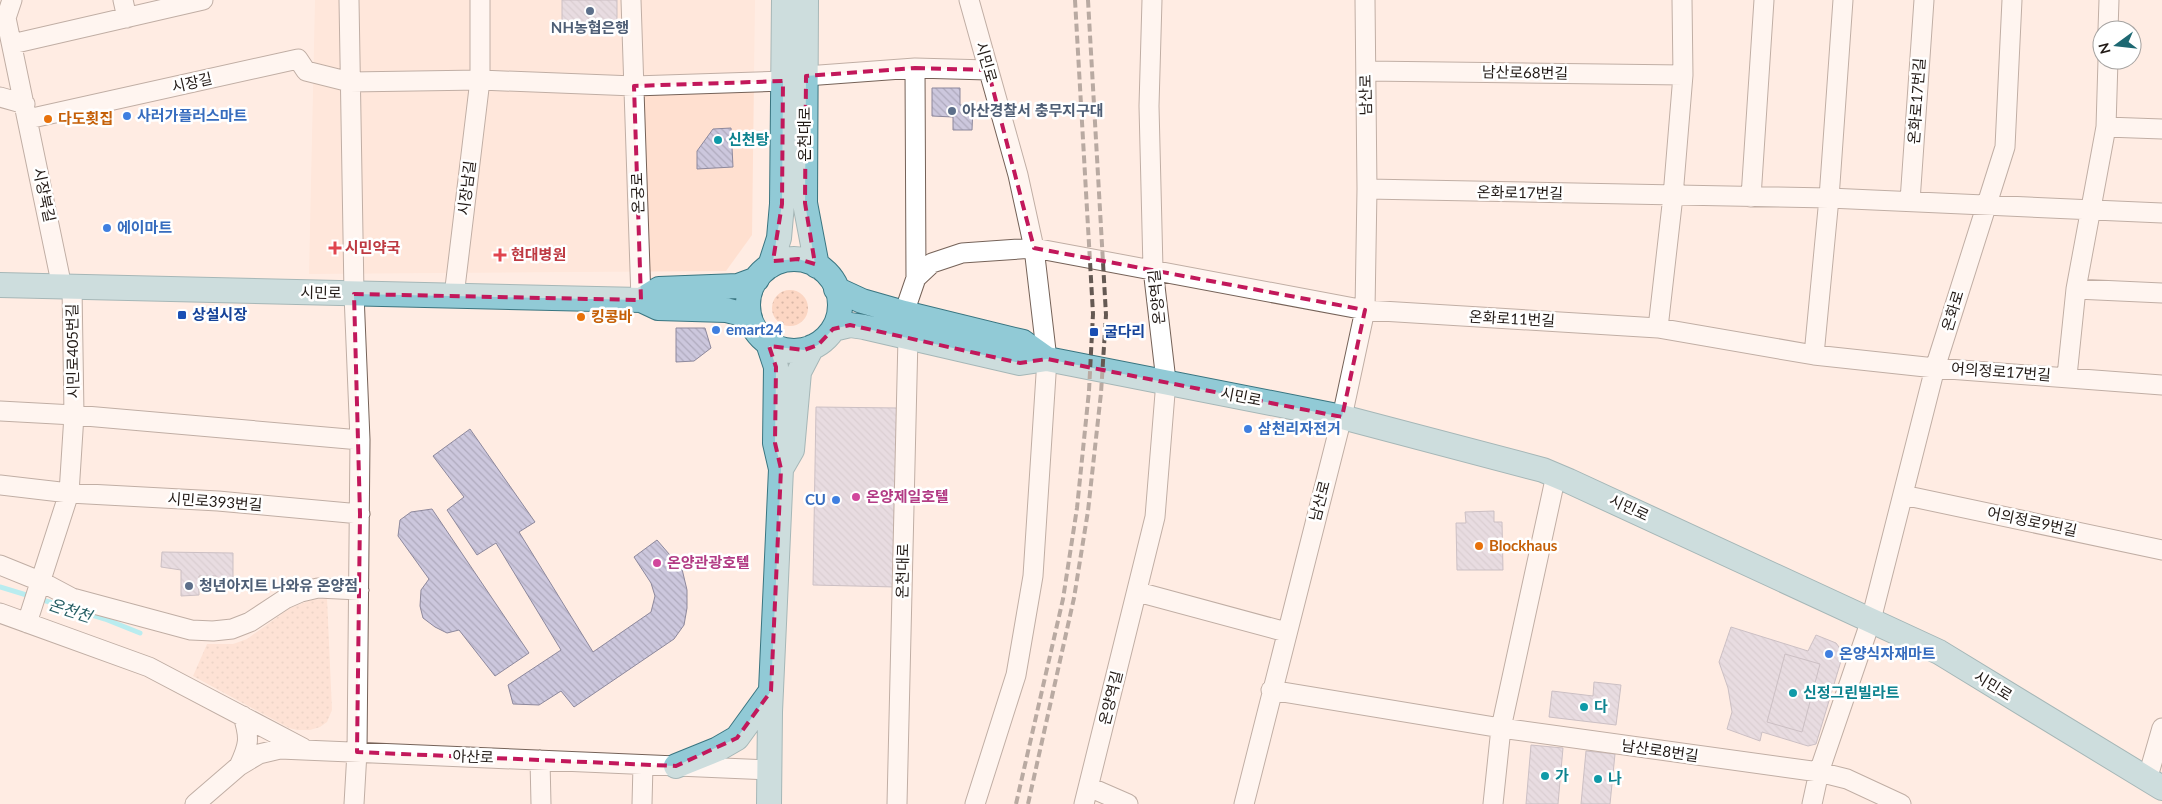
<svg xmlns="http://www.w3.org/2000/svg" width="2162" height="804" viewBox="0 0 2162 804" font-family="Lato,'Noto Sans KR',sans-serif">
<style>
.built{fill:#ffe0d0}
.grass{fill:url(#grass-dots)}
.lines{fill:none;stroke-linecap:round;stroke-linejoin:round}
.stream{stroke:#65ecfc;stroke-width:5}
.building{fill:url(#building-back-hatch);stroke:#8d889c}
.minor-casing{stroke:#756258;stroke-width:21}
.major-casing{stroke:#3a7580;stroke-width:26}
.minor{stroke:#fff;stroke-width:19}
.major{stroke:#91cad6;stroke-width:24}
.rail{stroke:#645953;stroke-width:4;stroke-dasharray:8 4;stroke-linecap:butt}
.marked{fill:none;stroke:#c2185b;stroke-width:4;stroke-dasharray:10 6;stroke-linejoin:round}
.service-dot{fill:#5c6f8a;stroke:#fff;stroke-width:2}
.shop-dot{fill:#3f7fe0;stroke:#fff;stroke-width:2}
.food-dot{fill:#e8710a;stroke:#fff;stroke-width:2}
.culture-dot{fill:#0f9aa8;stroke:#fff;stroke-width:2}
.health-dot{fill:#e0444e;stroke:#fff;stroke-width:2}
.transit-dot{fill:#1a4fb4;stroke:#fff;stroke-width:2}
.hotel-dot{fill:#d1479c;stroke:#fff;stroke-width:2}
.labels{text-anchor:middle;stroke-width:5;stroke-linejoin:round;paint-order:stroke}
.service-label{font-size:15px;font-weight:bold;fill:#4e5e75;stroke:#fff;text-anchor:start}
.street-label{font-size:15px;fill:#211915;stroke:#fff}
.shop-label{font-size:15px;font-weight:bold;fill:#366cbe;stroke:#fff;text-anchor:start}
.food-label{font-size:15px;font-weight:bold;fill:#c56008;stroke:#fff;text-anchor:start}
.culture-label{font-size:15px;font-weight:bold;fill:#0d838f;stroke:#fff;text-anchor:start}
.health-label{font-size:15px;font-weight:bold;fill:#be3a42;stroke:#fff;text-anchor:start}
.transit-label{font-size:15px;font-weight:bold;fill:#164399;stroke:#fff;text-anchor:start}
.hotel-label{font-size:15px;font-weight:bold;fill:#b23c85;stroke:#fff;text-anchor:start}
.water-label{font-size:16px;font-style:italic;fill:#245d63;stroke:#fff}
</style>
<defs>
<pattern id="grass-dots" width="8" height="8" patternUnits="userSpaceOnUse" patternTransform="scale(1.25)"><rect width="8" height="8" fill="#fcd6c3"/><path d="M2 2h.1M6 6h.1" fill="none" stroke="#d8b7a7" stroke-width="1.8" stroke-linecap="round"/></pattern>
<pattern id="building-back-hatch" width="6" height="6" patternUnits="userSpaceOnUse" patternTransform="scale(1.25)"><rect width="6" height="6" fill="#ccc7dd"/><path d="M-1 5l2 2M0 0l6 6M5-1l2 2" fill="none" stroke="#afaabd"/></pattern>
</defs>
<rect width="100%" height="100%" fill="#ffece3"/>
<path class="built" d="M315,0H755L752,235L726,271L309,274Z"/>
<path class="grass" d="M772 308a18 18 0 1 1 36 0a18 18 0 1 1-36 0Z
M327,598L332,710L327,722L320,727L310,730H297L289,728L193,676L207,644H233L247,639L290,608L311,600Z"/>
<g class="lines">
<path class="stream" d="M0,587L105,619L140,633"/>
</g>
<path class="building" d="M562,0H617V23L562,21Z
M932,88H960V105L973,106L972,130H953V117L932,116Z
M731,128L733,167L697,169V151L713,129Z
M676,328H705L711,348L694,361L676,362Z
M816,407L899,408L896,587L813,585Z
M470,429L535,522L519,532L593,652L651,612L655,596L651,583L634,557L657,540L682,569L687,590V608L684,625L674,639L574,707L561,691L539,705L513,704L508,685L561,650L496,543L477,555L447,510L464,497L433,456Z
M432,509L529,653L495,676L459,630L447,633L435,627L423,618L420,606L421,590L429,579L398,536L400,520L411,512Z
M1494,511V522H1502L1503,570H1457L1456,523H1466L1465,512Z
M162,552L233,553V586L216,585V576H199V595L181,596V570L161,567Z
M1731,627L1808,651L1816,635L1836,643L1839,647L1841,661L1816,744L1808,746L1762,732L1760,741L1727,729L1732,712L1728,688L1719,662Z
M1785,654L1820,664L1802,732L1767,722Z
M1594,682L1621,685L1616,725L1549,717L1552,691L1593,696Z
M1531,745L1563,748L1558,804H1526Z
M1586,751L1615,754L1610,804H1581Z"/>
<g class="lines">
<defs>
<path id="minor" d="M12,0L6,18L62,287
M123,0L127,18
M349,0L354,294L360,440L357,752L354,804
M631,0L641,300
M969,0L1018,175L1034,248L1047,359L1033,576L1016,675L975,804
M2108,30L2109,0
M12,44L203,0
M1366,71L1683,75
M806,76L915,68L988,70
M0,97L25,104
M28,119L298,59L306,71L350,82L480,80L634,86L783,81
M2106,127L2162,129
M1367,189L1829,198L2162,213
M1751,197L1764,0
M1910,201L1924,0
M916,278L932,263L962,253L1034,248L1365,310L1658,328L1814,355L1935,368L2162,385
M2076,289L2162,293
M454,296L480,80V0
M904,313L916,278L915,68
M1658,328L1673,196L1683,75L1682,0
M1814,355L1829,198L1843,0
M2067,376L2076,289L2106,127L2108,60
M0,411L74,415L360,440
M0,485L69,493L218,501L360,514
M1903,495L2162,550
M0,565L42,582L72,598L191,630L213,631L232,629L250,622L285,599L301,592L318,588L359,590
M1138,592L1286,632
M0,613L149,667L303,748
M27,623L69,493L74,415L72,287
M1271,690L1501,728L1819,772L1847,779L1901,804
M540,760L541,804
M239,766C249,745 250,738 243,716
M2147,780L2162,728
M1089,787L1128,804
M195,804L239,766L259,754L280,749L769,770
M642,804L643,765
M897,804L908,337
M1084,804L1155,517L1166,381L1153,269L1149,106L1152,0
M1244,804L1342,417L1365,310L1367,189L1365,0
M1493,804L1501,728L1556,475
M1812,804L1819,772L1871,620L1935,368L2005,147L2012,0"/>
<path id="major" d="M806,0L805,203L817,266
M748 305a46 46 0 1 1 92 0a46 46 0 1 1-92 0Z
M770,266L779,238L782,204L784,0
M0,285L641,300L658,308L726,310L749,316
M836,289L862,301L904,313L1023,342L1047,359
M641,300L659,289L738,286L757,279
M833,329L850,325L864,327L1020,363L1047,359L1342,417L1543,470L1569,481L1939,652L2162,788
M768,343L776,367L775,443L781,469L770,712L769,804
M781,469L792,450L799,372L812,347
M676,766L718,749L737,738L771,691"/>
</defs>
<use href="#minor" class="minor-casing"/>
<use href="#major" class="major-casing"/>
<use href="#minor" class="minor"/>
<use href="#major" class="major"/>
<path class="rail" d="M1016,804L1063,599L1077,508L1089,391L1093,314L1075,0
M1028,804L1074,598L1088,511L1101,393L1106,315L1088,0"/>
</g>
<path d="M0 0H2162V804H0ZM915,68L988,70L1034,248L1365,310L1342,417L1047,359L1020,363L850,325L833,329L818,345L804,350L769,346L776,367L775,443L781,469L771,691L737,738L676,766L357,752L360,514L354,294L641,300L634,86L783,81L782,204L773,261L798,259L815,264L805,203L806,76Z" fill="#ffece3" fill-opacity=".55" fill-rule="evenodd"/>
<path class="marked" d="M915,68L988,70L1034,248L1365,310L1342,417L1047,359L1020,363L850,325L833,329L818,345L804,350L769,346L776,367L775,443L781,469L771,691L737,738L676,766L357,752L360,514L354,294L641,300L634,86L783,81L782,204L773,261L798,259L815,264L805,203L806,76Z"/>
<g class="service-dot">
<circle cx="590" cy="11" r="5"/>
<circle cx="952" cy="111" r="5"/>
<circle cx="189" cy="586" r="5"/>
</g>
<g class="shop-dot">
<circle cx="127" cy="116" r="5"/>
<circle cx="107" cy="228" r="5"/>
<circle cx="716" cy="330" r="5"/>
<circle cx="1248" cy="429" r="5"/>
<circle cx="836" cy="500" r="5"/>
<circle cx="1829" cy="654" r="5"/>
</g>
<g class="food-dot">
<circle cx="48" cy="119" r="5"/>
<circle cx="581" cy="317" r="5"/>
<circle cx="1479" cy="546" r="5"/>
</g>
<g class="culture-dot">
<circle cx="718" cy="140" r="5"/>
<circle cx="1793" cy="693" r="5"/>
<circle cx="1584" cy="707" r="5"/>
<circle cx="1545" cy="776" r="5"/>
<circle cx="1598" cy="779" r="5"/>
</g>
<g class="health-dot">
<path d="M332.5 240.5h5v5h5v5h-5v5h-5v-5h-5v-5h5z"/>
<path d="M497.5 247.5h5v5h5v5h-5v5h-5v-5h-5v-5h5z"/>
</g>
<g class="transit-dot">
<rect x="177" y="310" width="10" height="10" rx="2.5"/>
<rect x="1089" y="327" width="10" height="10" rx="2.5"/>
</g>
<g class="hotel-dot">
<circle cx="856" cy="497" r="5"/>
<circle cx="657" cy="563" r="5"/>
</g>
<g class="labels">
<g class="service-label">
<text x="590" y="33" text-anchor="middle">NH농협은행</text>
<text x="962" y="116">아산경찰서 충무지구대</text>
<text x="199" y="591">청년아지트 나와유 온양점</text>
</g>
<g class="street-label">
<text transform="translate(986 62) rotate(74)" y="5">시민로</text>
<text transform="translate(1525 73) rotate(1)" y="5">남산로68번길</text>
<text transform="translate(192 83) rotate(-13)" y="5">시장길</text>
<text transform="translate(1366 95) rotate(-91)" y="5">남산로</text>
<text transform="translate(1917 101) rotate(-86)" y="5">온화로17번길</text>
<text transform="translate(805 134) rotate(-90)" y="5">온천대로</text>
<text transform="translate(467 188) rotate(-83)" y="5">시장남길</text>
<text transform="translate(638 193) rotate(-92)" y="5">온궁로</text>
<text transform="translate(1520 193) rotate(1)" y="5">온화로17번길</text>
<text transform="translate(44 195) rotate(78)" y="5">시장북길</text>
<text transform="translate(321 293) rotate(1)" y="5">시민로</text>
<text transform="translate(1157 297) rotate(-96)" y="5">온양역길</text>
<text transform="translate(1953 311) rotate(-73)" y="5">온화로</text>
<text transform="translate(1512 319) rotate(3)" y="5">온화로11번길</text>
<text transform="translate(73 351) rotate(-91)" y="5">시민로405번길</text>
<text transform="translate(2001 372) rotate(4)" y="5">어의정로17번길</text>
<text transform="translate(1241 397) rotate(11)" y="5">시민로</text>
<text transform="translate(1320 501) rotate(-75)" y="5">남산로</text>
<text transform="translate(215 502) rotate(4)" y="5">시민로393번길</text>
<text transform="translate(1629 508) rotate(25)" y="5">시민로</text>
<text transform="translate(2032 522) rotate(12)" y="5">어의정로9번길</text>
<text transform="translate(903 571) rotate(-89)" y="5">온천대로</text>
<text transform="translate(1993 686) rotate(32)" y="5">시민로</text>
<text transform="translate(1111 698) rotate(-76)" y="5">온양역길</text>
<text transform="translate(1660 751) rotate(8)" y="5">남산로8번길</text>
<text transform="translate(473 757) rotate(2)" y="5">아산로</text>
</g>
<g class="shop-label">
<text x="137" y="121">사러가플러스마트</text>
<text x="117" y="233">에이마트</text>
<text x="726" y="335">emart24</text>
<text x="1258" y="434">삼천리자전거</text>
<text x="826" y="505" text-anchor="end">CU</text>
<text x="1839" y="659">온양식자재마트</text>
</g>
<g class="food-label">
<text x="58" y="124">다도횟집</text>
<text x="591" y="322">킹콩바</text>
<text x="1489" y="551">Blockhaus</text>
</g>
<g class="culture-label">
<text x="728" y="145">신천탕</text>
<text x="1803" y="698">신정그린빌라트</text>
<text x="1594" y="712">다</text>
<text x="1555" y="781">가</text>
<text x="1608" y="784">나</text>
</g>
<g class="health-label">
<text x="345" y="253">시민약국</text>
<text x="511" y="260">현대병원</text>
</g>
<g class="transit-label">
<text x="192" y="320">상설시장</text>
<text x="1104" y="337">굴다리</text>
</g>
<g class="hotel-label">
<text x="866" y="502">온양제일호텔</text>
<text x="667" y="568">온양관광호텔</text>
</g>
<g class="water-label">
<text transform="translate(70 610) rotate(18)" y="6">온천천</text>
</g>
</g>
<g transform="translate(2117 45) rotate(255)"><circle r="24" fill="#ffffff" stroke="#a6a3a1"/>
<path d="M0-4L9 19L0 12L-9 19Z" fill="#1d6872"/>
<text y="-8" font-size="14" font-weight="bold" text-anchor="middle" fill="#211915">N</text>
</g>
</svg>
